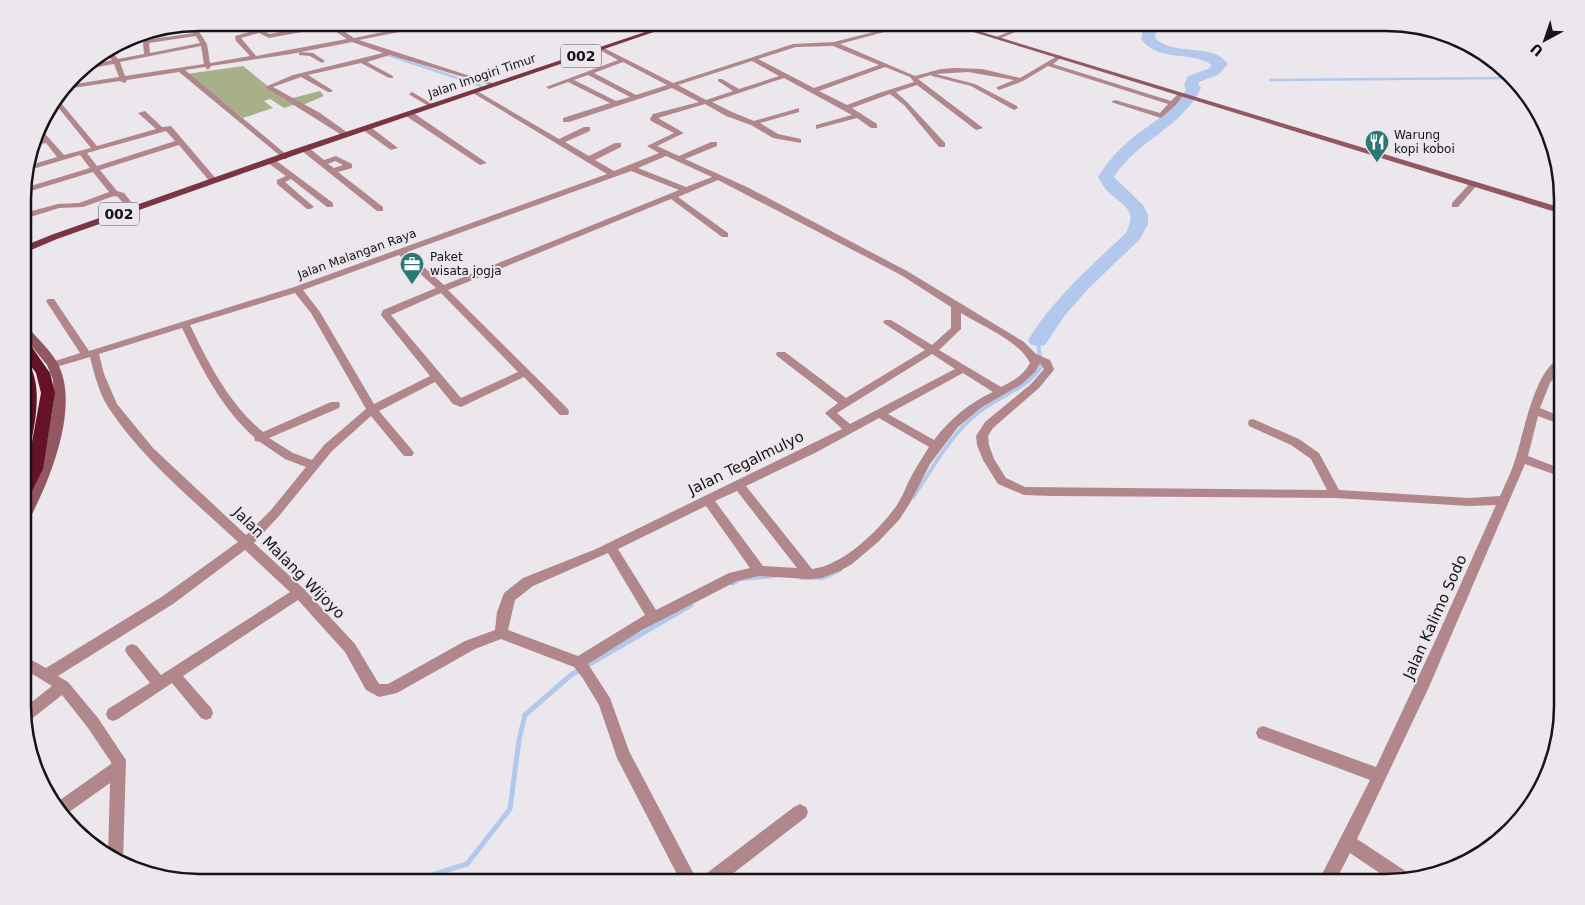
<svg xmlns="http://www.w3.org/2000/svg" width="1585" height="905" viewBox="0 0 1585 905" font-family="'DejaVu Sans',sans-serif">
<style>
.forest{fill:#a8b089}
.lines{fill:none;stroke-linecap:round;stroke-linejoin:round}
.stream-far2{stroke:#b2c8ec;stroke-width:2.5}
.stream-far1{stroke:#b2c8ec;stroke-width:4}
.stream{stroke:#b2c8ec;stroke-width:5}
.river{fill:#b2c8ec;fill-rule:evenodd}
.street{fill:#b1878c;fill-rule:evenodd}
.secondary{fill:#925760;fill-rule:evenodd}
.primary{fill:#7b3441;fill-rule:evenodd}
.highway{fill:#651128;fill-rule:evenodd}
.labels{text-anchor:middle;stroke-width:4;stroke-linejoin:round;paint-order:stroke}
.far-street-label{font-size:12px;fill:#151416;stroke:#ebe7ed}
.far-poi-label{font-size:12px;fill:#151416;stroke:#ebe7ed;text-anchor:start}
.shield{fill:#ebe7ed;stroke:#555356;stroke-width:1}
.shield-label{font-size:14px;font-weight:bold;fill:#151416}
.street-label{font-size:15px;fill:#151416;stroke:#ebe7ed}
.rim{fill:none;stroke:#151416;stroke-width:2.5}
</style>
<rect width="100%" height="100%" fill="#ebe7ed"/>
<path class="forest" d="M243,66L285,100L320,91L324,96L298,107L293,105L284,108L270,99L264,101L273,108L243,118L187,74Z"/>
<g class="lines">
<path class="stream-far2" d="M388,55L481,86
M1270,80L1507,78"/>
<path class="stream-far1" d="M913,497C933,468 951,433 979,412C999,396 1026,389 1041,367L1038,340
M801,578H823L840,570
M732,583L742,579L774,576"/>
<path class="stream" d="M732,583L735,582
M309,882H318
M409,882L467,864L510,809L519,740L525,715L571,675L691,605"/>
<path class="river" d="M1137,23H1150L1156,30L1155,38C1174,57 1212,42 1228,64L1218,75L1199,82L1198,84L1201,88C1183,127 1136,141 1114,177L1143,205L1148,215V224L1140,239L1089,288L1065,315L1045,345L1038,346L1031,345L1028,340C1054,298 1090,267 1126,233C1136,212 1128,209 1113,196C1106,191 1102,184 1098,177C1108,161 1120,148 1135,136C1152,123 1176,109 1186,89L1184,85L1188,76L1208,69L1212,65C1190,50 1159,63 1141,39L1143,31Z"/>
<path class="street" d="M324,23H330L337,27L366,23L365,24L342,30L354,38L426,23L428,25L424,27L359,40L498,85L493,86L390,55L367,62L393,76V78H389L361,63L308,75L332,90V92H328L301,77L273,87L320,113L348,133V137H345L265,87L293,75L383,53L352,42L291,54L211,66L208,70L205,67L185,70L287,155V159H284L179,72L127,80L126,82L124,83L120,81L66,89L69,85L119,77L114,64L80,70L85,66L112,60L105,53L110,50L118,59L144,54L143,43L145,40L194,33L188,25L194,24L207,44L210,63L250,56L236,41L235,36L260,29L270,34ZM329,27L347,39L256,56L241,38L259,33L269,38ZM196,36L200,43L150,53L149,43ZM201,46L204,64L125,76L120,62Z
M870,23H878L895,29L840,44L915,76L941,69L954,68L982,69L1020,78L1059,55L1061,56V58L1053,64L1171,101L1179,93L1184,94L1176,105L1161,118L1111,102L1115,100L1160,113L1168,104L1048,66L1023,81L999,90L997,89V87L1014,80L968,72L936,74L975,84L1017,106L1018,108L1014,110L971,86L932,76L931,75L918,79L983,128L976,130L917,85L896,92L908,103L945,143V147H939L904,105L890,94L852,108L877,124V128H871L857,118L816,129V125L852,115L784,78L712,102L732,112L754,121L799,108V112L760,123L778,134L801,139V143L773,138L751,125L726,116L705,104L658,118L684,133L657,146L679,156L711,142H717V146L685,159L749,188L907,271L1024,342L1036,354L1050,360L1054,369L1053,371L1039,388L993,428L988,436L989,445L994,459L1006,478L1025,487L1327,490L1311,459L1291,445L1249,426L1248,423L1249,420L1253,419L1299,439L1319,453L1339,490L1469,498L1500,496C1505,484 1511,473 1515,460C1523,437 1535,365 1562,358V367L1550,383L1540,408L1562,417V425L1538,416L1528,456L1562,469V477L1525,464L1429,687L1357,839L1410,874L1411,878L1393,882L1350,853L1335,882H1318L1370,780L1258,738L1256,733L1258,728L1263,726L1376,767L1437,637L1496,505L1469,506L1335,498L1052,496L1024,495L998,484L983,460L977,445L976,436L985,422L1031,384L1044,369L1040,363L1035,372L1022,384L982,407L958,427L930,464L910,503L899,520L878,542L852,564L838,572L821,578L809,579L759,576L737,581L642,630L588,664L610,698L629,751L698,882H681L617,758L599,705L582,677L574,667L501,639L475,649L397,693L379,697L366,690L345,652L298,600L183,676L211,708L213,713L211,718L206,720L201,718L172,683L118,719L113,721L108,719L106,714L108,709L150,683L127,654L125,650L127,646L132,644L137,646L161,675L290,592L245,550L173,604L58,676L68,682L98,718L126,760L123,862L111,859L108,856L110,783L65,815L53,805L111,764V762L88,728L62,695L29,721L24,723V708L52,686L24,669V656L46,668L163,596L238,542C193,500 142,459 108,407C99,393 94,373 90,357L53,368L49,367L48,365L49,363L80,353L46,301L48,299H54L89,351L294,287L607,174L473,93V91H477L559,139L584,127H590V131L565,142L589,156L615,143H621V147L595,160L614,171L659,153L647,146L674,133L651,121L650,119L653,114L699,102L672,88L569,122H563V118L610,103L568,82L549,89L546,87L618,60L600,50V48H604L673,83L793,44L834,42L885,29ZM833,46L879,65L814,88L758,59L796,47ZM752,61L779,76L739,89L722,79H718V81L733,91L706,100L678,85ZM623,62L667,85L636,95L594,73ZM885,67L910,77L914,82L879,93L847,105L819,91ZM588,75L630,97L616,101L574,80ZM666,156L712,177L686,187L638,168ZM631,171L679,190L444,285L407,252ZM718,180L901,275L951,307V328L932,345L891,320H885L883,322L885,324L925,350L846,398L785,352H777L776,354L777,356L838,403L825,413L842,429L596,549L523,578L504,593L497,612L495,630L465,641L388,684H379L355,644L304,589L254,543L279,516L332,451L371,416L404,456H412L414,453L412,450L379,411L435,382L453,404L461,407L524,377L560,415H568L569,412L568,409L448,290L671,199L722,237H728V233L678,197ZM399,255L436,288L383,310L381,315L430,376L374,404L320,312L303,290ZM295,293L311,313L366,409L324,445L312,460L293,453L269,438L339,408L340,405L339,402H331L263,432C229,404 209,364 190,325ZM441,293L518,372L461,398L391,315ZM961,313C980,325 1021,342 1030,363C1024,375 1013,381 1001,387L939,350L961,329ZM182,328C201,367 221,408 254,437L255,441L260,442L285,459L306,467L271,510L246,535L153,448L117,404L104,374L99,354ZM932,354L955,369L850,424L837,413ZM963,373L993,392C969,403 950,419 934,440L888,414ZM879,418L929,447C923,457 916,467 911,477C906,486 903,496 897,505C880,529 843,566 812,569L746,486L815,453ZM737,491L797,568L763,566L715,501ZM706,506L750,568L729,573L656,610L618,549ZM608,553L645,615L578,656L508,630L515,600L533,586Z
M1029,23H1036L999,39L994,38Z
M1079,23H1085L1081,27L1085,31L1084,32H1080L1074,27Z
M301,52L313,53L325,61L322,63L310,56L299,55V53Z
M412,92L434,105L436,106L430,107L410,95L409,94Z
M56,102L61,103L97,146L156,129L138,113L145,111L162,127L171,126L218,181L211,183L179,145L100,170L117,191L124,193L137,209L136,211H130L118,197L114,196L83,207L59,208L24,219V213L58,204L79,203L109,192L93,172L24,193V188L90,168L80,155L26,171L27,166L57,157L46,143L33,146L35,141L42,139L37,133L39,127L64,155L91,148L57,106H53ZM166,131L175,141L97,166L87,153Z
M406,112H412L487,163L480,165L406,116Z
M363,126H369L398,148L391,150L363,130Z
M302,147H308L324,160L336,156L352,164V168L338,172L383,207V211H377L302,151ZM335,161L343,165L334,168L328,164Z
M268,159H274L333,203V207H327L291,179L285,182L314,207L310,209H307L277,184V180L286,176L268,163Z
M1471,182L1478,184L1458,207H1452V203Z
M800,804L806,807L808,812L806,817L722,882H701L703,876L794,807Z"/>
<path class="secondary" d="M944,23H952L1562,208V214Z
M24,326L28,327C38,340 52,351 59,366C79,409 50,480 29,520L24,521V503L47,442L54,399L53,380L47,365L24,337Z"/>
<path class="primary" d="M672,23H680L298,154L57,239L24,253V246L51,235L292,150Z"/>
<path class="highway" d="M24,342L29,343L50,373L55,393L43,469L30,495L24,497V476L27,469L41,393L36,373L24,356Z
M24,363L29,364C42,386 36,419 31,443L29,447L24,448Z"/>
</g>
<defs>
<symbol id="restaurant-pin" viewBox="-11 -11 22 30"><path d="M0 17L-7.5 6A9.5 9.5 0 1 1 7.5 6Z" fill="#2d7777" stroke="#ebe7ed"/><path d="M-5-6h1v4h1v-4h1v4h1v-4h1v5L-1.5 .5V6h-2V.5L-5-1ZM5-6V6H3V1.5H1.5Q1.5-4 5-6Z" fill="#fff"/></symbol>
<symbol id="office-pin" viewBox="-11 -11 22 30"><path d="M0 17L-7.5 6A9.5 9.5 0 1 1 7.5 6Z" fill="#2d7777" stroke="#ebe7ed"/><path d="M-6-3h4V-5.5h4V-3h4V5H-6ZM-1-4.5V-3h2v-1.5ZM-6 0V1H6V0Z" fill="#fff"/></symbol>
</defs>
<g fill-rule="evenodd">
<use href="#restaurant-pin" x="1363" y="128" width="28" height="38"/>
<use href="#office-pin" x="398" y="250" width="28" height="38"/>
</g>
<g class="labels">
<g class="far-street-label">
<text transform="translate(482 76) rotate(-19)" y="4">Jalan Imogiri Timur</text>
<text transform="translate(357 254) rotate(-20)" y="4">Jalan Malangan Raya</text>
</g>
<g class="far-poi-label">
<text x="1394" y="139">Warung<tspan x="1394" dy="14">kopi koboi</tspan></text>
<text x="430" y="261">Paket<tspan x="430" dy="14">wisata jogja</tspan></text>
</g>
<g class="shield">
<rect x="561" y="44.5" width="40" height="23" rx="4"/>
<rect x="99" y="202.5" width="40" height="23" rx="4"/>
</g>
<g class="shield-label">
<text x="581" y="61">002</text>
<text x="119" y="219">002</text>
</g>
<g class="street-label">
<text transform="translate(746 463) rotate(-26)" y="5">Jalan Tegalmulyo</text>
<text transform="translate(289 563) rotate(45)" y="5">Jalan Malang Wijoyo</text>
<text transform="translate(1435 617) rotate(-66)" y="5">Jalan Kalimo Sodo</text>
</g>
</g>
<path d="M0 0H1585V905H0ZM199 31H1386A168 168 0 0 1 1554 199V706A168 168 0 0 1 1386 874H199A168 168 0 0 1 31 706V199A168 168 0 0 1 199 31Z" fill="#ebe7ed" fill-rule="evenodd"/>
<path class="rim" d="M199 31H1386A168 168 0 0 1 1554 199V706A168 168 0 0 1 1386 874H199A168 168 0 0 1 31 706V199A168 168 0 0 1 199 31Z"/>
<g transform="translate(1545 40) rotate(220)" stroke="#ebe7ed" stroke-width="4" paint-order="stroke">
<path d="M0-4L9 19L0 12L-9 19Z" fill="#151416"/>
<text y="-8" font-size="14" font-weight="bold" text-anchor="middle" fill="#151416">U</text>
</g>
</svg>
